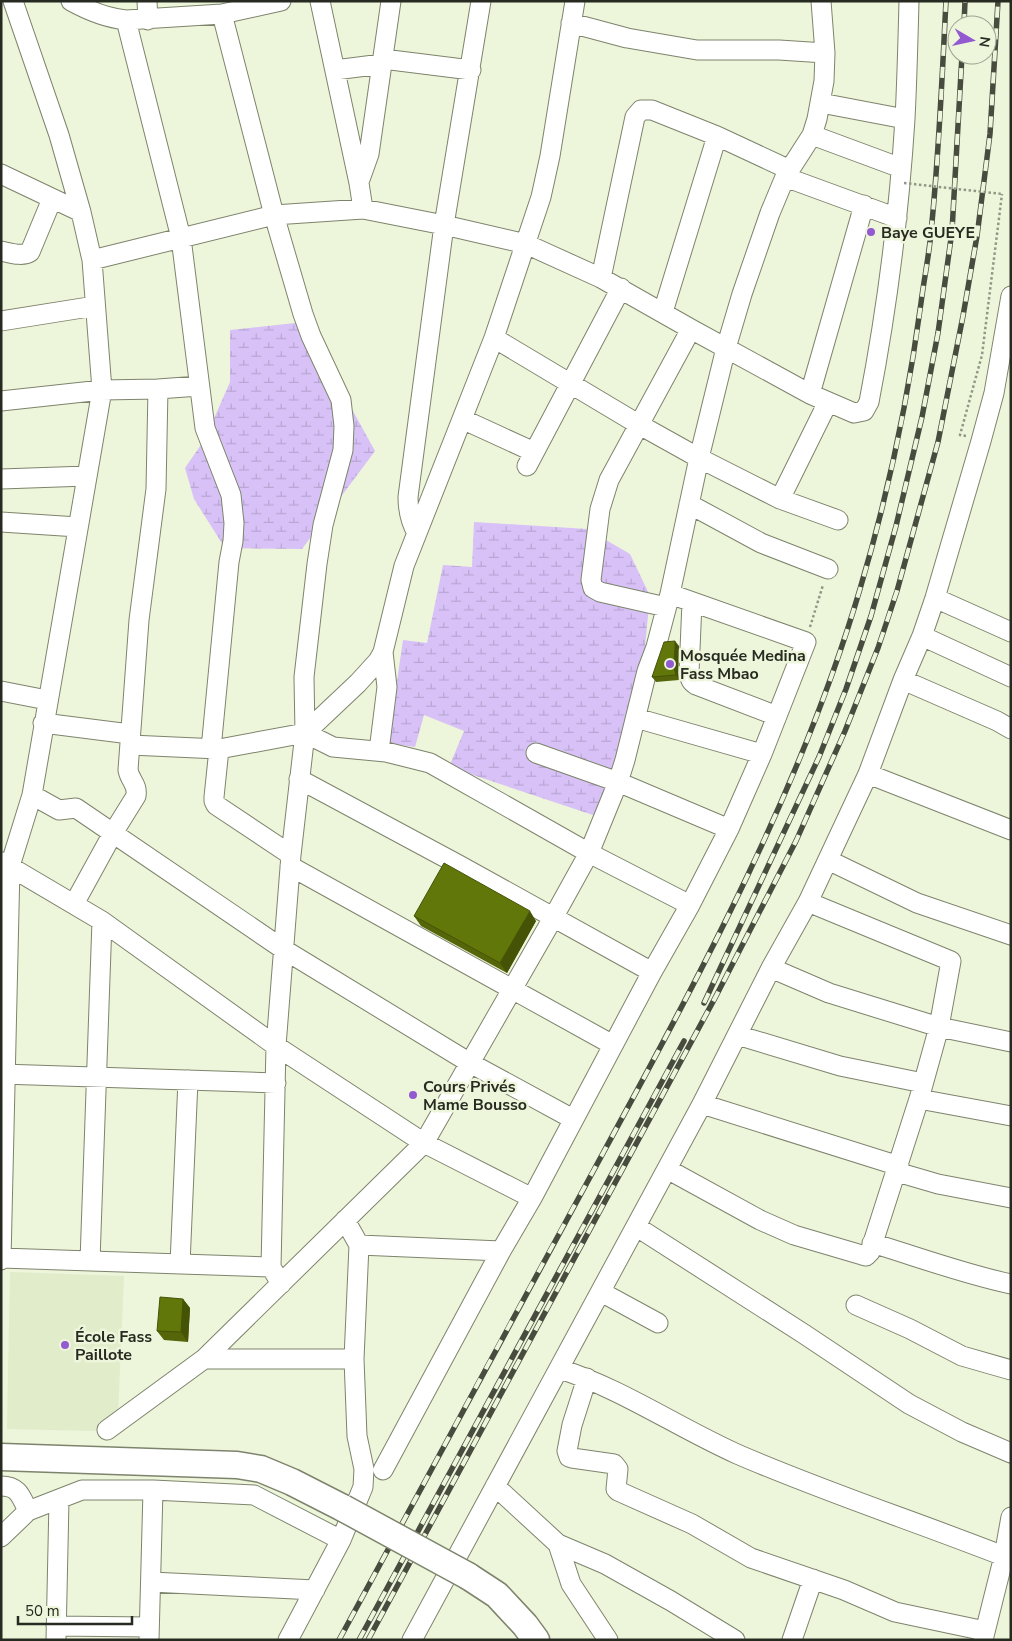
<svg xmlns="http://www.w3.org/2000/svg" width="1012" height="1641" viewBox="0 0 1012 1641" font-family="'Nunito Sans',sans-serif">
<style>
.built{fill:#e1ecca}
.wetland{fill:url(#wetland-marsh)}
.lines{fill:none;stroke-linecap:round;stroke-linejoin:round}
.street-casing{stroke:#7d846c;stroke-width:21}
.secondary-casing{stroke:#7d846c;stroke-width:29}
.path{stroke:#929785;stroke-width:2.5;stroke-dasharray:2.5 2.5;stroke-linecap:butt}
.street{stroke:#fff;stroke-width:19}
.secondary{stroke:#fff;stroke-width:26}
.rail-casing{stroke:#484c3f;stroke-width:5.5}
.rail{stroke:#edf5db;stroke-width:4;stroke-dasharray:11;stroke-linecap:butt}
.secondary-bridge-casing{stroke:#7d846c;stroke-width:29;stroke-linecap:butt}
.path-bridge{stroke:#929785;stroke-width:2.5;stroke-dasharray:2.5 2.5;stroke-linecap:butt}
.secondary-bridge{stroke:#fff;stroke-width:26}
.wall{fill:#546609}
.shaded-wall{fill:#455307}
.building{fill:#62770a;stroke:#455307}
.poi-dot{fill:#9259d0;stroke:#edf5db;stroke-width:2}
.labels{text-anchor:middle;stroke-width:5;stroke-linejoin:round;paint-order:stroke}
.poi-label{font-size:16px;font-weight:bold;fill:#272a20;stroke:#edf5db;text-anchor:start}
</style>
<defs>
<pattern id="wetland-marsh" width="20" height="14" patternUnits="userSpaceOnUse" patternTransform="scale(1.25)"><rect width="20" height="14" fill="#d7c1f7"/><path d="M1 5h8M5 5V1M11 12h8M15 12V8" fill="none" stroke="#b9a6d3"/></pattern>
</defs>
<rect width="100%" height="100%" fill="#edf5db"/>
<path class="built" d="M10,1272L124,1276L118,1414L95,1431L7,1429Z"/>
<path class="wetland" d="M304,322L375,451L302,549L225,548L194,499L185,468L205,439L230,382V330Z
M474,522L587,529L630,554L650,596L644,656L635,696L599,817L449,767L464,731L424,715L415,747L388,743L403,640L427,643L443,565L472,567Z"/>
<g class="lines">
<defs>
<path id="street" d="M13,1L59,135L81,212L92,260L102,390L158,389L156,489L139,620L128,770C130,781 138,784 136,796L113,833L74,904
M71,1C89,11 106,18 126,20L222,14L281,1
M147,1L148,20
M320,1L359,183L363,209
M222,14L274,215L303,314L311,336L341,400L344,426L343,450L323,525L317,564L304,677L305,733L291,855L276,1046L271,1267L281,1284
M126,20L181,238L205,428L231,495L234,523L233,541L229,562L211,749
M571,23L627,38L697,50H779L825,53
M383,59L471,70
M335,70L382,64
M821,103L905,119
M812,135L901,168
M1,174L81,212
M785,177L897,218
M359,182L369,154L391,1
M1,251C11,253 22,257 30,252L52,199
M92,260L274,215L363,209L444,225L526,244L601,278L691,329L810,394L854,413L864,411L869,402C887,309 899,214 905,119C907,80 908,41 909,1
M601,278L635,117L641,110H652L717,136L790,170
M663,312L717,136
M1,321L95,306
M494,338L638,424L699,458L780,499L838,520
M158,389L199,386
M810,394L864,205
M1,401L102,390L32,795L10,866L1,1260
M462,419L534,452
M527,466L621,288
M1,479L87,476
M780,499L828,402
M689,504L761,543L828,569
M1,522L78,527
M417,533C410,521 408,510 408,497L444,225L481,1
M935,598L1011,632
M692,602L689,673C690,679 691,682 696,685L777,716
M666,607L600,592L593,588L591,580L600,509L609,480L691,329
M922,636L1011,677
M903,680L997,721L1011,729
M1,691L47,700
M636,718L762,754
M43,723L130,734
M305,733L333,747L386,752L430,763L589,853L690,905
M130,745L219,749L305,733L358,683L378,661L383,652L404,566L494,338L541,197L550,156L575,1
M219,749L214,797V801L216,805L291,855
M379,751L387,687L383,652
M536,753L618,782L729,829
M868,774L1011,830
M299,779L459,865L652,972
M32,795L59,810L76,808L283,949L470,1063L573,1119
M828,860L917,903L1011,935
M2,862L102,921L276,1046L424,1143L532,1198
M290,866L613,1045
M771,968L829,993L939,1027L1011,1042
M737,1035L840,1066L923,1083
M1,1074L276,1083
M919,1099L1011,1116
M702,1104L899,1166
M667,1169L760,1220L794,1235L862,1255L866,1256L870,1252L919,1099L939,1027L951,961L808,902
M897,1172L938,1184L1011,1198
M637,1227L804,1334L909,1404L962,1432L1011,1453
M872,1243C918,1257 964,1274 1011,1284
M359,1245L501,1251
M1,1258L271,1267
M90,1261L102,921
M180,1264L188,1080
M601,1292L658,1323
M856,1305L910,1329L962,1356L1011,1370
M204,1359H354
M560,1369C622,1389 677,1427 737,1454C827,1493 920,1523 1011,1559
M587,1378L572,1425L567,1451L569,1457L572,1458L614,1464L618,1469L616,1489L618,1491L692,1524L751,1558L844,1590L895,1612L985,1631
M107,1430L204,1359L424,1143L553,918L589,853L618,782L625,760L647,671L656,647L670,594L699,458L726,348L742,294L770,213L785,177L812,135L817,119L824,81L825,53L821,1
M383,1470L501,1251L532,1198L652,972L690,905L729,829L762,754L806,642L670,594
M1,1486C19,1486 21,1497 28,1511
M495,1486L558,1544L571,1584L608,1640
M1,1537L28,1511L82,1490H153L254,1495L341,1540
M558,1544L605,1564L671,1601L735,1640
M151,1582L315,1590
M56,1626L149,1627
M56,1640L59,1500
M149,1640L153,1490
M288,1640L341,1540L363,1487L364,1469L357,1436L354,1359L359,1245L345,1220
M412,1640L702,1104L771,968L808,902L868,774L903,680L922,636L935,598L981,441L994,393L1011,296
M792,1640L813,1579
M983,1640L1004,1556L1011,1517"/>
<path id="secondary" d="M1,1457L237,1465L261,1469L292,1482L343,1508
M468,1576L497,1595L525,1625L536,1640"/>
</defs>
<use href="#street" class="street-casing"/>
<use href="#secondary" class="secondary-casing"/>
<path class="path" d="M966,436L960,435L982,355L1002,194
M810,627L823,585"/>
<use href="#street" class="street"/>
<use href="#secondary" class="secondary"/>
<defs>
<path id="rail" d="M964,25L965,1
M704,1003L819,757L846,689L871,616L896,526L922,417L938,333L952,231L962,55
M339,1640C427,1478 514,1316 602,1155C701,973 801,789 860,589C888,495 908,400 921,303C924,279 929,256 931,232C939,155 942,78 946,1
M359,1640L684,1041
M368,1640L715,998L796,841L845,731L878,648L897,591L938,442L963,316L977,236L990,134L998,1"/>
</defs>
<use href="#rail" class="rail-casing"/>
<use href="#rail" class="rail"/>
<defs>
<path id="secondary-bridge" d="M343,1508L468,1576"/>
</defs>
<use href="#secondary-bridge" class="secondary-bridge-casing"/>
<path class="path-bridge" d="M904,183L1002,194"/>
<use href="#secondary-bridge" class="secondary-bridge"/>
</g>
<path class="wall" d="M679,646L678,673L679,680L656,682L652,677Z
M414,916L536,921L507,973L421,926Z
M183,1299L190,1308L188,1342L164,1340L157,1331Z"/>
<path class="shaded-wall" d="M675,641L679,646L678,673L679,680L676,675L674,668Z
M530,911L536,921L507,973L500,963Z
M183,1299L190,1308L188,1342L181,1332Z"/>
<path class="building" d="M675,641L674,668L676,675L652,677L664,642Z
M444,863L530,911L500,963L414,916Z
M160,1297L183,1299L181,1332L157,1331Z"/>
<g class="poi-dot">
<circle cx="871" cy="232" r="5"/>
<circle cx="670" cy="664" r="5"/>
<circle cx="413" cy="1095" r="5"/>
<circle cx="65" cy="1345" r="5"/>
</g>
<g class="labels">
<g class="poi-label">
<text x="881" y="238">Baye GUEYE</text>
<text x="680" y="661">Mosquée Medina<tspan x="680" dy="18">Fass Mbao</tspan></text>
<text x="423" y="1092">Cours Privés<tspan x="423" dy="18">Mame Bousso</tspan></text>
<text x="75" y="1342">École Fass<tspan x="75" dy="18">Paillote</tspan></text>
</g>
</g>
<rect width="1012" height="1641" fill="none" stroke="#272a20" stroke-width="5"/>
<g transform="translate(972 40) rotate(99)"><circle r="24" fill="#edf5db" stroke="#9ea490"/>
<path d="M0-4L9 19L0 12L-9 19Z" fill="#9259d0"/>
<text y="-8" font-size="14" font-weight="bold" text-anchor="middle" fill="#272a20">N</text>
</g>
<path d="M18 1616v8h114v-8" fill="none" stroke="#272a20" stroke-width="2.5"/>
<text x="25" y="1616" font-size="15" fill="#272a20" stroke="#edf5db" stroke-width="4" paint-order="stroke">50 m</text>
</svg>
